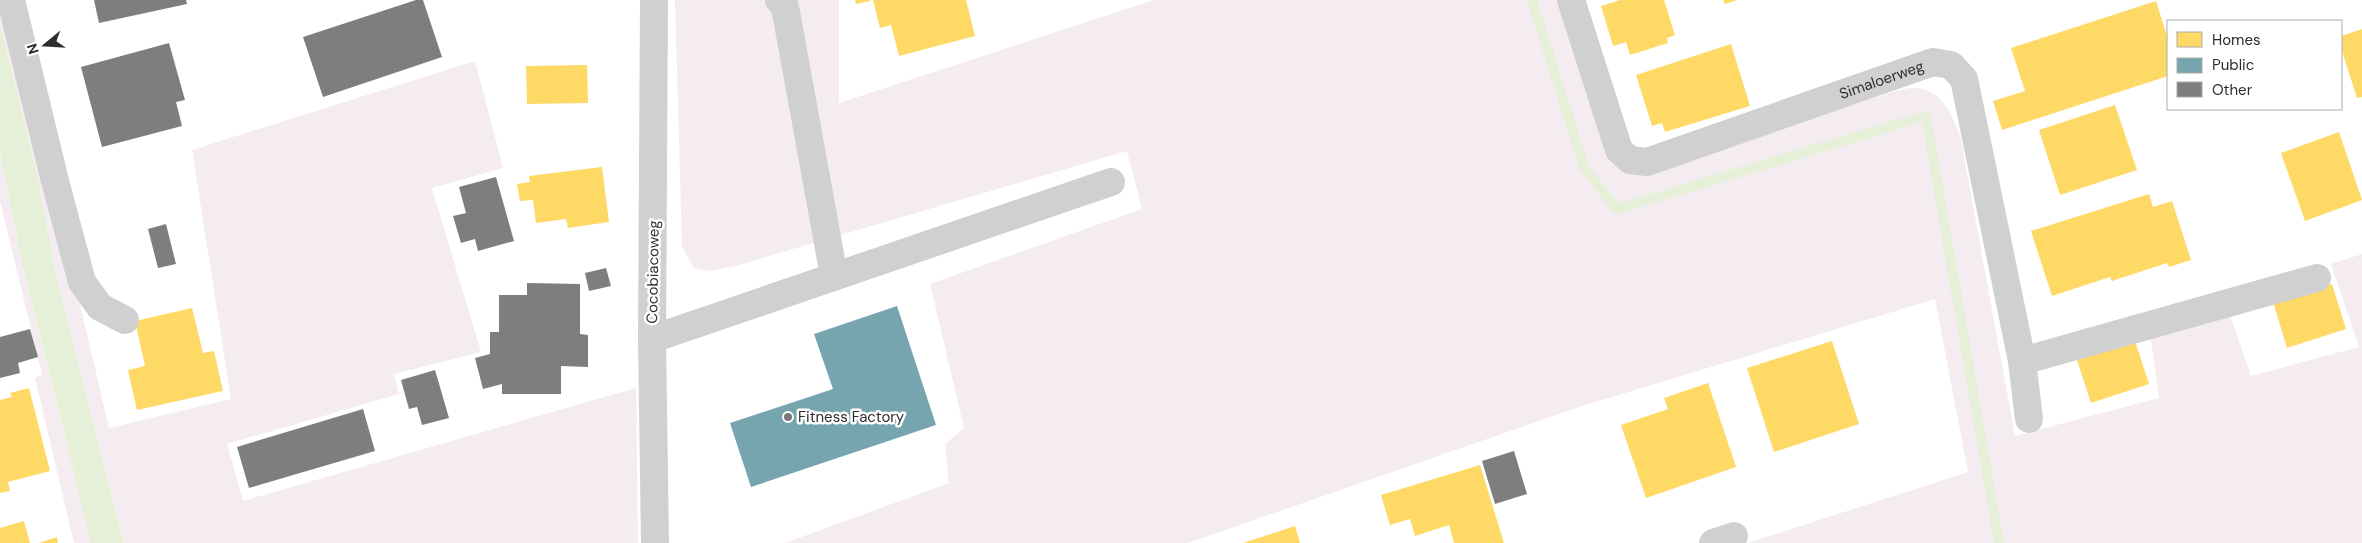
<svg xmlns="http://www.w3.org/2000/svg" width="2362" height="543" viewBox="0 0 2362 543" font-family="'DM Sans',sans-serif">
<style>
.green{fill:#f4ecf0}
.water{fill:#e6f0d9}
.homes{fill:#ffd966}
.public{fill:#76a5af}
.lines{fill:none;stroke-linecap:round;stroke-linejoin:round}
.stream{stroke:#e6f0d9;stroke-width:10}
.building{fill:#7e7e7e}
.minor{stroke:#d0d0d0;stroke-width:28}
.poi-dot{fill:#777;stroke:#fff;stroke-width:2}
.labels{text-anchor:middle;stroke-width:5;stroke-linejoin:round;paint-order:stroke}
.street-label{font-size:15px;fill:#2e2e2e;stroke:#fff}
.poi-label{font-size:15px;fill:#2e2e2e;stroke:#fff;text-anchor:start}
</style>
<rect width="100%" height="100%" fill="#fff"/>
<path class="green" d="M0,0L73,274L109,428L231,399L192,150L475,61L503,168L432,188L481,352L394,374L399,394L227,444L243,501L636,388L638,543H124L57,279L37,174L0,24Z
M675,0H839V103L1154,0H1561L1612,161L1625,173H1641L1889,93C1898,91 1909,87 1917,88C1944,91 1953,117 1961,139L2015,436L2159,398L2150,333L2229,312L2251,376L2359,347L2331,264L2362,254V543H1748L1968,472L1935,299L1579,407L1188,543H785L949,483L945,444L964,428L930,284L1142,209L1127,151L735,266L711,271L694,268L682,247Z
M0,153L22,263L91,543H74L35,378L42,375L0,201Z"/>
<path class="water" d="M0,24L37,174L57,279L124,543H91L22,263L0,153Z"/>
<path class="homes" d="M855,0H870V1L856,4Z
M873,0H966L975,36L899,56L891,25L880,28Z
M1620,0H1664L1675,35L1667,38L1668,43L1630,55L1626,42L1613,46L1601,6Z
M1723,0H1737L1725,4Z
M2156,1L2168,39V76L2002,130L1993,101L2025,91L2011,48Z
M2362,29V97L2357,98L2341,48V36Z
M1731,44L1750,106L1665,132L1662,123L1652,126L1636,75Z
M587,65L588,103L527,104L526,66Z
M2115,105L2137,170L2060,195L2039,130Z
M2339,132L2362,200L2305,221L2281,153Z
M602,167L609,222L568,228L566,219L536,223L533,200L520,201L517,184L530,182L529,176Z
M2149,194L2153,207L2172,201L2191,260L2169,267L2167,263L2112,281L2110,277L2052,296L2031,231Z
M2332,284L2346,329L2287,348L2273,302Z
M192,308L203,353L214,351L223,391L137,410L128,370L145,366L135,321Z
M1832,341L1859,424L1774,452L1747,368Z
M2135,341L2149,384L2091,403L2077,360Z
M1708,383L1736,467L1646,498L1621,425L1668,409L1664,398Z
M29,388L50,471L8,482L10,491L0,493V400L12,397L10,393Z
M1480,465L1504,543H1454L1449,525L1415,536L1410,519L1390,525L1381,495Z
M24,521L30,543H0V528Z
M1295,526L1300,543H1243Z
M57,537L58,543H39Z"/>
<path class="public" d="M897,306L936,425L751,487L730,423L833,389L814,334Z"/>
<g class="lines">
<path class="stream" d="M1532,0L1584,167L1617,209L1926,116L1999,543"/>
</g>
<path class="building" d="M94,0H186L187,4L99,23Z
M416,0H423L442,57L323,97L303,37Z
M169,43L185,100L176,102L182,126L102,147L81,67Z
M496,177L514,241L478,251L475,239L461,243L453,216L466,213L459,187Z
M166,224L176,264L158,268L148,229Z
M606,268L611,286L589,291L585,273Z
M527,283L580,284V334L588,335V367L561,366V394H502V384L483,389L475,358L490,354V332H499V295H527Z
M30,329L38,357L18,363L20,373L0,378V337Z
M435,370L449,418L422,425L417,407L409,409L401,380Z
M363,409L375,451L249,488L237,447Z
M1514,451L1527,494L1495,504L1482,461Z"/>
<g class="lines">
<g class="minor">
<path d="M11,0L55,181L82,282L100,307L125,320"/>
<path d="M654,0L652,339L655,543"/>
<path d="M779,0L785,7L834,276"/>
<path id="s1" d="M1571,0L1619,150L1630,160L1647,162L1933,62L1951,65L1964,79L2022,361L2029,419"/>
<path d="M652,339L1111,182"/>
<path d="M2022,361L2317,278"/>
<path d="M1713,543L1734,536"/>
</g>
</g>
<circle class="poi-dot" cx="788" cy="417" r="5"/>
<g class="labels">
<g class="street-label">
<text dy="5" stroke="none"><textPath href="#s1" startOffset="438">Simaloerweg</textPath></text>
<text transform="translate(653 272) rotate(-89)" y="5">Cocobiacoweg</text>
</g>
<g class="poi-label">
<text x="798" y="422">Fitness Factory</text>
</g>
</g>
<rect x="2167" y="20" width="175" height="90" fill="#ffffff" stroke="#ababab"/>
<rect x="2177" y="32" width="25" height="15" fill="#ffd966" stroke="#ababab"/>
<text x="2212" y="45" font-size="15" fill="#2e2e2e">Homes</text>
<rect x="2177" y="58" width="25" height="15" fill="#76a5af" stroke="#ababab"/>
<text x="2212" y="70" font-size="15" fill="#2e2e2e">Public</text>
<rect x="2177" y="82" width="25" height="15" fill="#7e7e7e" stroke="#ababab"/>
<text x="2212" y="95" font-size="15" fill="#2e2e2e">Other</text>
<g transform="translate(45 45) rotate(252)" stroke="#ffffff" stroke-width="4" paint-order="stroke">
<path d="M0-4L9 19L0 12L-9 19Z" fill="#2e2e2e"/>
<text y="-8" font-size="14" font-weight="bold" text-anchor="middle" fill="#2e2e2e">N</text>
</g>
</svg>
